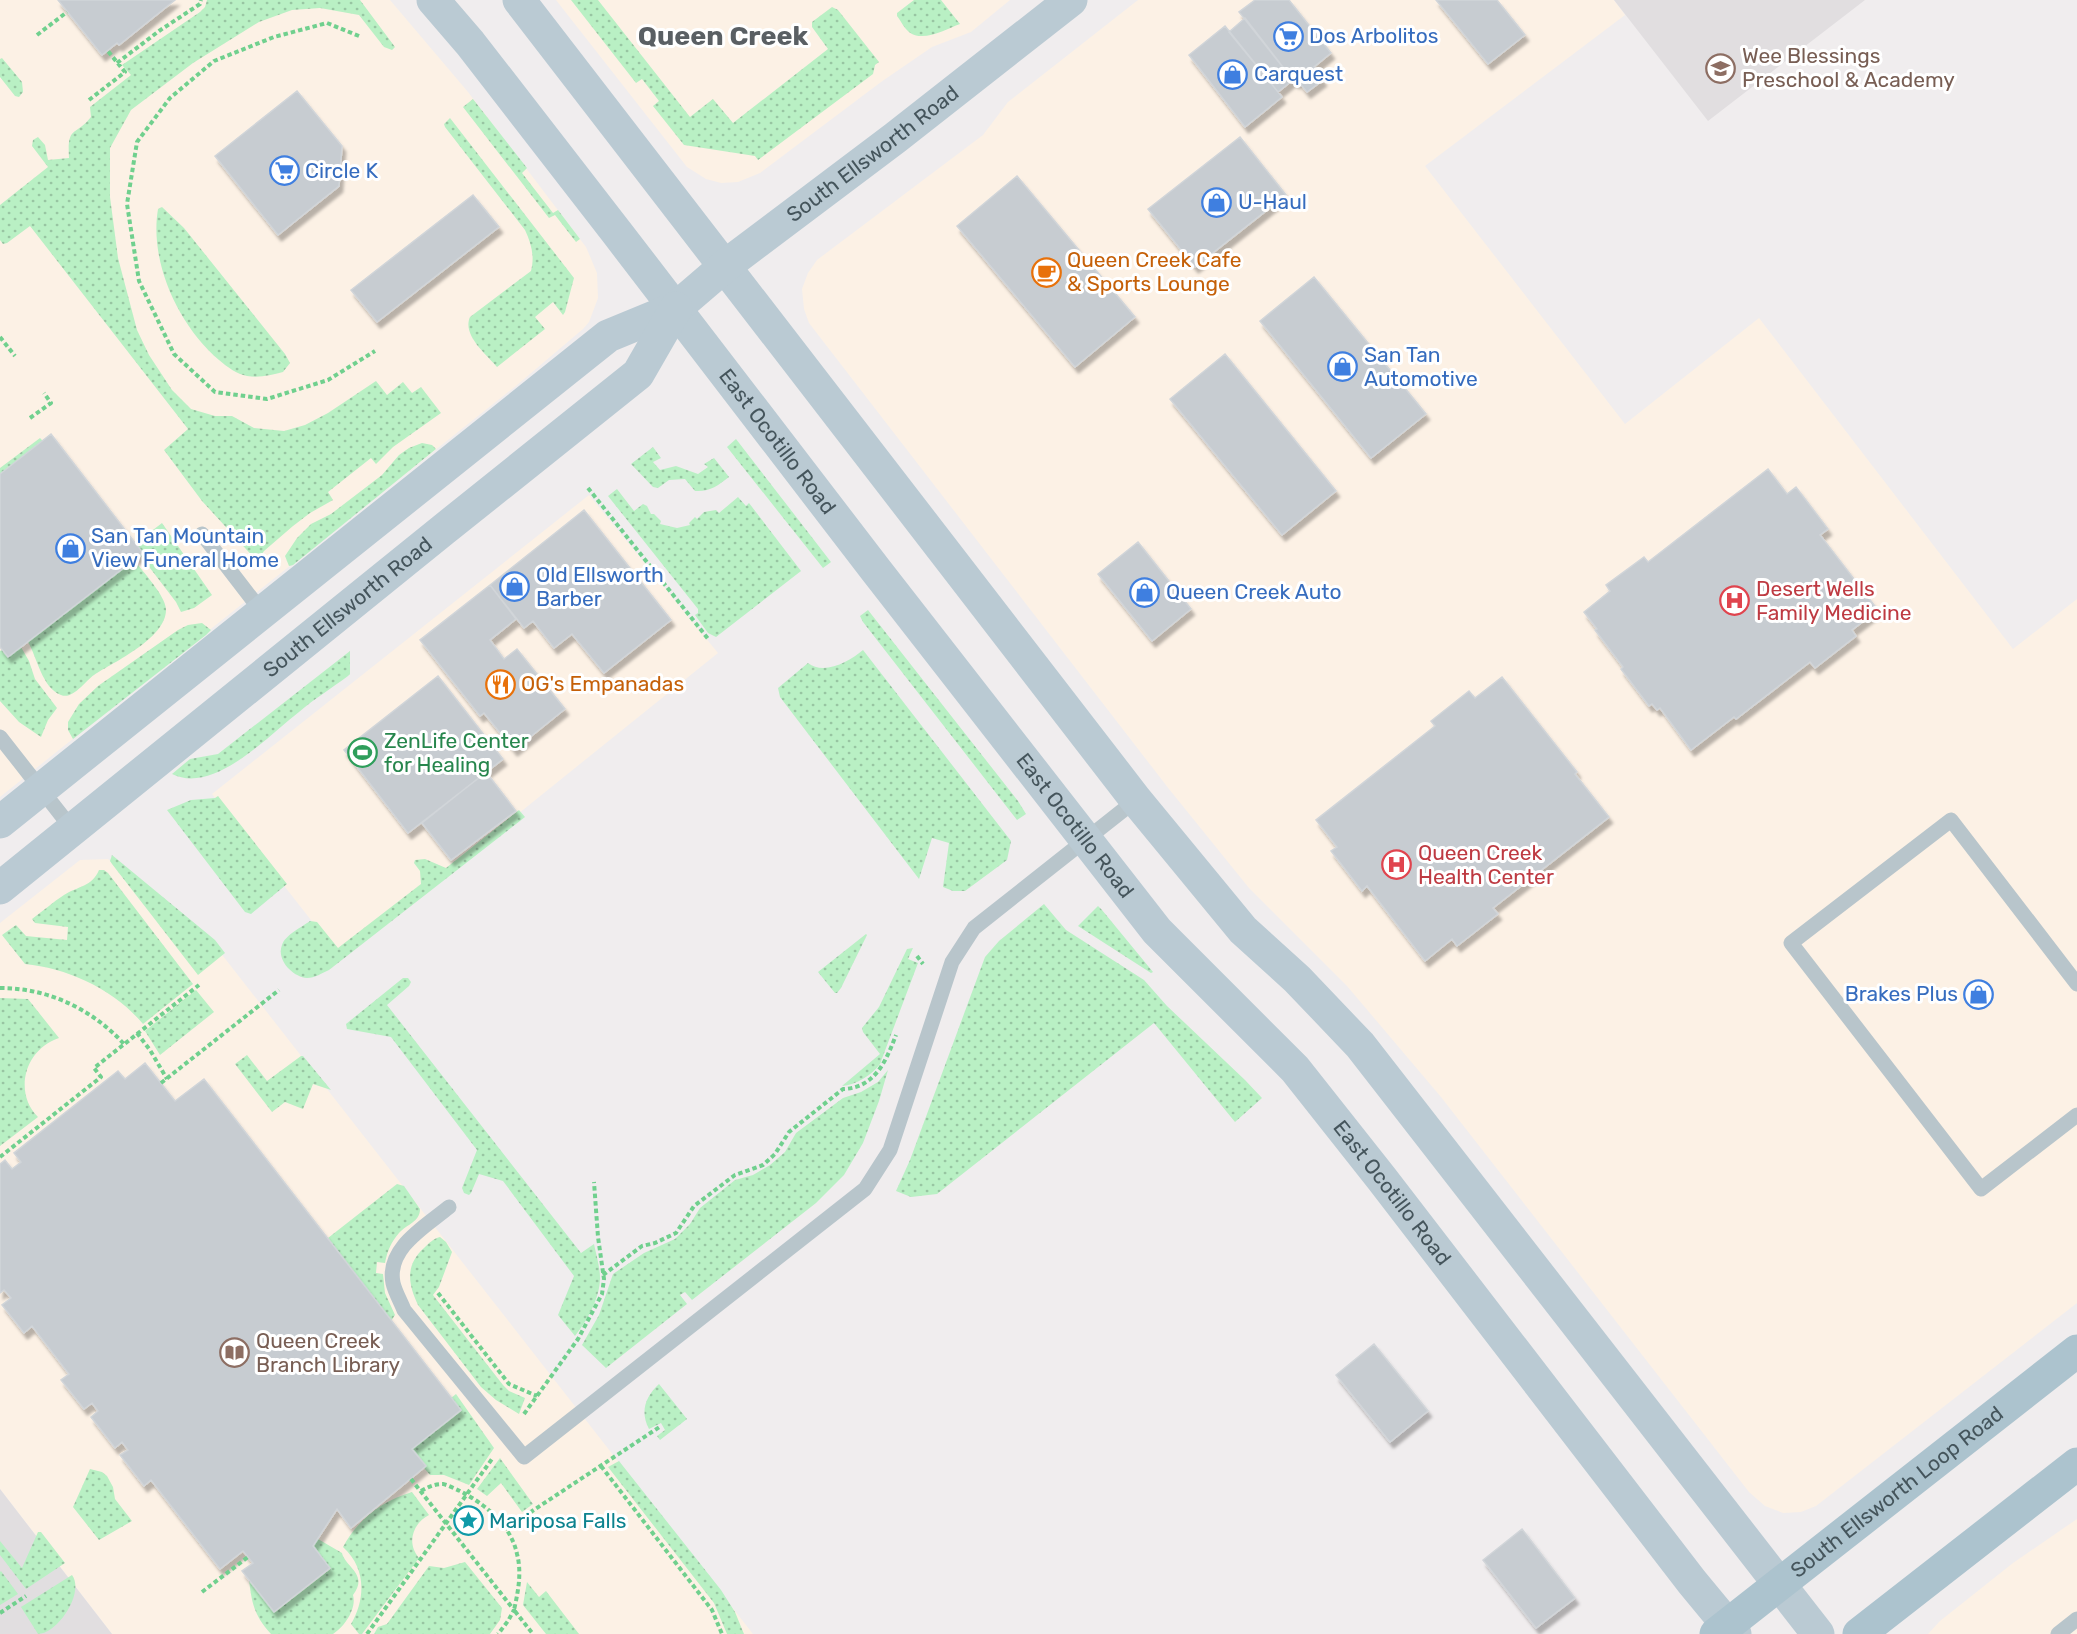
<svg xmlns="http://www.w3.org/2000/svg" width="2077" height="1634" viewBox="0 0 2077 1634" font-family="Rubik,sans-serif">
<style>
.commercial{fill:#fcf1e5}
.education{fill:#e1dee0}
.grass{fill:url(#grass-dots)}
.building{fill:#c7ccd1;stroke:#d1d5d9;stroke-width:1.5;filter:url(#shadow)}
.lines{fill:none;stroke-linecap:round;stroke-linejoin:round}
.path{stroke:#70d08e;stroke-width:4;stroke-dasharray:4.5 3;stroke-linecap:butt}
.lane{stroke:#b8c5cb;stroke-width:15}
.secondary{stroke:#bacad3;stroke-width:33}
.primary{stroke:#acc3ce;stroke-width:33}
.labels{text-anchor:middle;stroke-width:6;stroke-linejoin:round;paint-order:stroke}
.shop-label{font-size:21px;fill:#366cbe;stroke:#fff;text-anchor:start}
.education-label{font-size:21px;fill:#785e54;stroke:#fff;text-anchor:start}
.street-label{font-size:21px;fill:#45555c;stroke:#fff}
.food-label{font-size:21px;fill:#c56008;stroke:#fff;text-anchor:start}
.health-label{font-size:21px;fill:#be3a42;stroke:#fff;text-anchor:start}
.leisure-label{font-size:21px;fill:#27864d;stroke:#fff;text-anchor:start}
.culture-label{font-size:21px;fill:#0d838f;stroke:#fff;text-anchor:start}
.district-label{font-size:27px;font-weight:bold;fill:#5a5f63;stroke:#fff}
</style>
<defs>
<pattern id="grass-dots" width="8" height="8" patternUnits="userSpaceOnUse" patternTransform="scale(1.5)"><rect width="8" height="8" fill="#b9f0c4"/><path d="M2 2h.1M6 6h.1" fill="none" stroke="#98c5a2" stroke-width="1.8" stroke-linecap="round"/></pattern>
<filter id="shadow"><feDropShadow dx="3.5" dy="6" stdDeviation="1.5" flood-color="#0004"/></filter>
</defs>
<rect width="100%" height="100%" fill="#f0edee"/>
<path class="commercial" d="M0,0H390L468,92L586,247L597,273L598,298L589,322L583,329L517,385L0,797Z
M556,0H1010L971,32L932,47L881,82L760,173L738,182L721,183L706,179L687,167Z
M1138,0H1614L1625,15L1425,166L1625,424L1759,318L2013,649L2077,599V1303L1816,1506L1801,1512L1783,1513L1765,1506L1749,1492L1441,1097L1347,986L1249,888L1169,789L809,323L804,309L802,289L808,273L817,260L983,135L1008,102Z
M589,495L718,653L340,957L212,794Z
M108,859L216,947L753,1634H112L0,1489V923L80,860Z
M2077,1519V1634H1928L1940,1621L2013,1563Z"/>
<path class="education" d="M1614,0H1865L1708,121Z
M0,1489L64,1572L112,1634H0Z"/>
<path class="grass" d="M207,0H360L395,47L392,50L384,47L359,15L320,8L292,10L259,22L193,63L131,110L110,148V197L118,258L137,330L149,355L172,390L191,409L215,416H232L254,428L284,431L305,425L328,413L376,381L387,395L403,382L412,393L421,387L441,413L393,447L376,464L371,458L328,492L333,500L310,513L293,526L264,551L257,561L202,501L164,450L188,429L30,226L7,243L3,244L0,240V205L48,167L32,146L33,140L38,137L45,145L48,160L69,158C67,125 75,137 91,117L90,107L131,75L122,65L200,12L205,7Z
M571,0H598L690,117L713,99L733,123L828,49L812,27V22L832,7L838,10L879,62L875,65L873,74L758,160L755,156L684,145L653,106L659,101L642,79L636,83Z
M914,0H941L960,24C946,29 923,43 909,32C904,28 901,21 897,16V13Z
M2,58L22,82L23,92L19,97L15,96L0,77V59Z
M473,99L527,168L522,173L553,213L558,210L580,239L576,242L555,215L549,218L463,107Z
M450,118L574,278L565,312L563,315L553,302L535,317L545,329L497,367C486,354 462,335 470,317L531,271C535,256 531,243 525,230L445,127L444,124Z
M162,207L184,228L285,354L290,363L283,372C271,375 260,378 247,376C237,374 227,367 219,360C179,326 149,263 158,209Z
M40,438L43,441L0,474V468Z
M736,439L831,562L823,568L727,447Z
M422,443L432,445L436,449L293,565L289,566L285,556L297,538L311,524L331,514L382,475L399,455L409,448Z
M653,447L661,458L653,462L660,470L676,466L698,474L708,467L704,464L714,458L729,477C717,486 710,492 695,491L685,479L669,480L658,488L653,487L631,464Z
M617,489L634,511L643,504L647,506L651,514H654L661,521L660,524L677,528L690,525L689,523L695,517L697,519L704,512L716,510L719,513L738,497L746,506L749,503L801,571L716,637L708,633L695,615L698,613V609L608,496Z
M162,523L212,595L194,608L181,612L176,602L140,555L143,553L136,543Z
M134,560C143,572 165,595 166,609C167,638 114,662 94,675C85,681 73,700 61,695C42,688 37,657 28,642Z
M868,610L1018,801L1026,814L1017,820L863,622L860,616Z
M202,623L211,630L206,635L73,739L68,730V722L79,704L98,686L178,630L188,625Z
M21,647L29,661L35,679L57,708L48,720L41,737L19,722L0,701V651L2,650L8,657Z
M863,650L1011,841L1007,860L965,891H953L943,887L949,843L932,838L919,879L780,697L778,688L808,663C824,676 850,661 863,650Z
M350,651V674L348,676C332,688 314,699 299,712C269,735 214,795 172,774L190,759L218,754Z
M218,796L287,884L251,914L245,912L167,810L191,800L215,798Z
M519,810L525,817L329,970C322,973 315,978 307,978C293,977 276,960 282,945C285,935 302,927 310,921L317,922L338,948L421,884L420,871L414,863L415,860L425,859L446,868Z
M112,855L215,940L225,953L198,975L112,864L110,861Z
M99,870H104L108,873L193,984L143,1024C115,990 68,968 25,964L2,935L16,925L26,936L67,940L68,927L35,923L32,919C43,911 53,902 64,895C78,886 92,887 99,870Z
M1044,904L1066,930L1144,980L1167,1006L1245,1080L1262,1098L1235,1122L1154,1023L937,1194L911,1197L896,1191L910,1160L985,957L999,941Z
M1098,906L1102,910L1153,972L1151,973L1078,926Z
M866,934L867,935L841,988L837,993H835L818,972Z
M913,948L908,959L918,963L880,1064C872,1075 856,1085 842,1086L880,1054L863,1032L862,1028L879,1007L907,949Z
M403,978H408L411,982L409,986L387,1005L581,1253L594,1244C596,1254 600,1267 600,1278C600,1298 587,1321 575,1336L558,1315L574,1276L503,1181L479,1174L471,1193L469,1195L464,1193L462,1188L477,1150L391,1037L347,1029L346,1024Z
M196,990L214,1012L160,1055L145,1031Z
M0,998L28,999L59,1038C25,1049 13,1092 38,1117L0,1146Z
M247,1055L267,1081L301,1056H303L331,1090L313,1084L303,1109L285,1102L272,1112L235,1064Z
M888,1070L879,1101L863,1143L844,1175L816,1203L692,1300L685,1292L680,1295L687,1304L606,1368L582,1345L599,1315L613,1274L644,1253L675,1239L690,1224L700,1208L735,1180L753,1175L770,1165L785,1152L796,1133L843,1098L861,1092L878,1082Z
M397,1184L404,1186L420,1209C420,1222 407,1224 399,1233C391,1242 387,1252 385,1263L377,1262L376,1273L383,1274L385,1293L395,1315L391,1321L328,1238Z
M440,1237L446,1242L452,1252L439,1287L433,1295L503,1385L509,1391L525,1398L519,1414L496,1400L481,1387L418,1305C408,1284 405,1265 424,1248C429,1243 433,1239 440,1237Z
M659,1384L687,1419L660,1440L657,1436L665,1430L661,1423L649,1429C640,1412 645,1397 659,1384Z
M456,1394L494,1448L469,1485L444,1475H430L424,1468L426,1466L412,1449L461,1411L451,1398Z
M500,1458L533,1504L522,1512L501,1483L487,1496L477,1489Z
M619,1461L721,1590L735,1612L744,1634H727L714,1603L608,1467Z
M90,1469L102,1472L107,1476L113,1487L115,1499L132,1521L99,1540L73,1507Z
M412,1492L429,1515C413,1523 406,1543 419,1558L362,1634H359L351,1624C366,1598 366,1568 343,1547C358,1519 382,1501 412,1492Z
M38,1532H41L65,1563L26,1589L0,1555V1541L22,1568Z
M318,1539L342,1553C345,1567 369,1574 353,1595C357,1609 344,1627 333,1634H271C254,1615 252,1604 249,1580L275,1612L330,1569L313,1546Z
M465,1562L502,1608L500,1620L490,1634H374L378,1627L387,1624L429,1566L444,1568Z
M1,1571L18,1594L0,1605V1572Z
M72,1575C85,1592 58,1634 38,1634L21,1607Z
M527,1582L539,1597L546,1591L579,1634H546L523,1605Z"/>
<path class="building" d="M58,0H175L119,45L117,43L102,55Z
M1255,0H1289L1331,53L1314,67L1323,80L1307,92L1298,81L1296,83L1293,80L1239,12Z
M1436,0H1497L1525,35L1488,64Z
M1245,18L1293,80L1278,92L1229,32Z
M1225,26L1282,97L1245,127L1189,55Z
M297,91L342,146L339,186L278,235L215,156Z
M1240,137L1286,195L1195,267L1148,209Z
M1017,176L1135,317L1075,367L957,226Z
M473,195L499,227L377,322L351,290Z
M1314,277L1426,414L1371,458L1260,321Z
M1225,354L1336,491L1282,535L1170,399Z
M51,434L143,553L8,657L0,647V474Z
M1768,469L1787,494L1796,487L1828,529L1820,535L1878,610L1852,630L1856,636L1815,668L1810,662L1736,719L1734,717L1691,750L1660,708L1657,710L1652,704L1649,706L1621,669L1623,667L1595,630L1597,629L1584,612L1610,591L1606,585L1644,557L1648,562Z
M584,510L671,620L604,673L572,634L554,648L533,621L524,628L490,585Z
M1138,542L1191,609L1152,641L1098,574Z
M490,585L516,619L490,640L504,659L517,649L565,709L514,750L484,713L480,716L420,640Z
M438,676L503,759L408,833L344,750Z
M1502,677L1577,772L1575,774L1609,817L1493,908L1498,914L1457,946L1452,939L1425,961L1367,886L1362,891L1331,851L1337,847L1316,820L1435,726L1431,721L1469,691L1475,698Z
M486,772L516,811L451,860L422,823Z
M145,1063L175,1101L204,1079L461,1410L412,1449L426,1466L351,1528L337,1509L313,1546L330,1568L274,1612L242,1571L253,1563L243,1551L220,1569L151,1480L144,1486L120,1455L128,1450L122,1442L115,1448L91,1417L98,1411L92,1403L84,1409L61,1380L69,1374L32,1326L24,1333L2,1305L11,1298L4,1290L0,1293V1164L5,1160L12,1169L21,1162L14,1153L118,1071L125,1079Z
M1374,1344L1428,1411L1390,1442L1336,1375Z
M1522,1529L1575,1598L1536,1628L1483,1560Z"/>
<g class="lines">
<path class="path" d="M37,35L67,12
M359,36L327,23L274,37L214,61L170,98L137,142L127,204L139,281L174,354L215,392L267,399L328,380L375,351
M117,63L159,31L200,4L201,0
M89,100L125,72L107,50
M0,337L15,356
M30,418L51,403L44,393
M588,488L709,640
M917,956L923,964
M0,988C48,988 92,1009 124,1044
M137,1033L150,1050L167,1079
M161,1083L279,990
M0,1157L101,1077L94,1068L199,985
M603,1275L642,1246L655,1243L676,1233L694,1206L735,1175L763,1165L775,1154L789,1132L843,1089C875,1088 886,1061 896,1035
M438,1293L509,1384L537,1396
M524,1414L578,1339L602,1294L604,1279L598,1237L594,1182
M601,1466L712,1610L722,1634
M411,1479L514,1610L508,1621L498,1634
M421,1491C428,1487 434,1484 443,1484C448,1485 455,1489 460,1491C485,1504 511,1525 517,1554C522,1573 518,1592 514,1610L533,1634
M505,1529L661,1426
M202,1592L248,1557
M0,1613L26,1596
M367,1634L492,1459"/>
<path class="lane" d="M202,534L262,612
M0,737L73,830
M2077,984L1951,820L1791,943L1981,1189L2077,1115
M449,1207C426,1226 386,1248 393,1283C395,1292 401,1302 404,1310L524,1457L865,1189L890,1150L952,962L974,928L1136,800
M2058,1634L2077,1619"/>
<g class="secondary">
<path id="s1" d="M433,0L470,43L618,234L875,569L1157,931L1295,1069L1382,1179L1692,1582L1735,1634"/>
<path d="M519,0L1136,800L1243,930L1297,979L1360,1045L1818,1634"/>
<path id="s2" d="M0,822L608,336L676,308L725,266L895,138L1071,0"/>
<path id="s3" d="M0,888L443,530L638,374L676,308"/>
</g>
<g class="primary">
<path id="s4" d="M1716,1634L2077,1351"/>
<path d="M1859,1634L2077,1464"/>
</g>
</g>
<defs>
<symbol id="supermarket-ring" viewBox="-11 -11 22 22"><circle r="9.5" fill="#fff" stroke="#3f7fe0" stroke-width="1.5"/><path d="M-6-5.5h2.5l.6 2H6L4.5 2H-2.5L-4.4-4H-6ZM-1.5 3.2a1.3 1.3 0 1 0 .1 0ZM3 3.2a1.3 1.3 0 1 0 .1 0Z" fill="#3f7fe0"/></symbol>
<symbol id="school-ring" viewBox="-11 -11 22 22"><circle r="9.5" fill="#fff" stroke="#8d6e63" stroke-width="1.5"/><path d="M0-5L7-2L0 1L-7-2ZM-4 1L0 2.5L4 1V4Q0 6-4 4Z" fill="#8d6e63"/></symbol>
<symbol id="shop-ring" viewBox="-11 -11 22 22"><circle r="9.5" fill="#fff" stroke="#3f7fe0" stroke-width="1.5"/><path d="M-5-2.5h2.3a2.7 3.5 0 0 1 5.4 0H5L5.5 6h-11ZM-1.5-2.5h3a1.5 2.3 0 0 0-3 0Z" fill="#3f7fe0"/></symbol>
<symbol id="cafe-ring" viewBox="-11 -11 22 22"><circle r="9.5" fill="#fff" stroke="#e8710a" stroke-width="1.5"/><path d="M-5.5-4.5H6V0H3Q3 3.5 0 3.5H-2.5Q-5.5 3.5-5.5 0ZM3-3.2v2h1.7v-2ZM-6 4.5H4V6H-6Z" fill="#e8710a"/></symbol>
<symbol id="hospital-ring" viewBox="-11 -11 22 22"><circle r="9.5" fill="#fff" stroke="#e0444e" stroke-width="1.5"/><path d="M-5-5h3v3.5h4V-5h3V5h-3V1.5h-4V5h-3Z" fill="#e0444e"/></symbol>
<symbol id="restaurant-ring" viewBox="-11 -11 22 22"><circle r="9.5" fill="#fff" stroke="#e8710a" stroke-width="1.5"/><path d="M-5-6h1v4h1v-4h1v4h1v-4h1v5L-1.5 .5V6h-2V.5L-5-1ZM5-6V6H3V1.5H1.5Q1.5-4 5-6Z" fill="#e8710a"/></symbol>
<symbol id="stadium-ring" viewBox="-11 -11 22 22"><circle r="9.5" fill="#fff" stroke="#2e9e5b" stroke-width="1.5"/><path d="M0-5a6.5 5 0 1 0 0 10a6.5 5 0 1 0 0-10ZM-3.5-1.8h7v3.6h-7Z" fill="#2e9e5b"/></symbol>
<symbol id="library-ring" viewBox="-11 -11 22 22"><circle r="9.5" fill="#fff" stroke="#8d6e63" stroke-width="1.5"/><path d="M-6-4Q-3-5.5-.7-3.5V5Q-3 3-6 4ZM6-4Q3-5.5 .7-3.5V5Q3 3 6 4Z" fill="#8d6e63"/></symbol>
<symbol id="sight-ring" viewBox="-11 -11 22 22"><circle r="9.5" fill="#fff" stroke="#0f9aa8" stroke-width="1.5"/><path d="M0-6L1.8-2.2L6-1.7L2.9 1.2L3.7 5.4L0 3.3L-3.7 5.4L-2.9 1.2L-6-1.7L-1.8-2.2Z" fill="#0f9aa8"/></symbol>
</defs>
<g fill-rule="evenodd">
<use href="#supermarket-ring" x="1272" y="20" width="33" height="33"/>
<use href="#school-ring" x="1704" y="52" width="33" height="33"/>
<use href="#shop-ring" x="1216" y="58" width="33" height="33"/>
<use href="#supermarket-ring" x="268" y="154" width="33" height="33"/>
<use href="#shop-ring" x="1200" y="186" width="33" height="33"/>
<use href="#cafe-ring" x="1030" y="256" width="33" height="33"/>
<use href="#shop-ring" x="1326" y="350" width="33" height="33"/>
<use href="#shop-ring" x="54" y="532" width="33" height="33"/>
<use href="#shop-ring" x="498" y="570" width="33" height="33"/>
<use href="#shop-ring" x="1128" y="576" width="33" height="33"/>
<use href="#hospital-ring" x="1718" y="584" width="33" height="33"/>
<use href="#restaurant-ring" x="484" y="668" width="33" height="33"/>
<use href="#stadium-ring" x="346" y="736" width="33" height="33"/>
<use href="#hospital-ring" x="1380" y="848" width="33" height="33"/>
<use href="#shop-ring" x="1962" y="978" width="33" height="33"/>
<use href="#library-ring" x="218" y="1336" width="33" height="33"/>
<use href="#sight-ring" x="452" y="1504" width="33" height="33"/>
</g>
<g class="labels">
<g class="shop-label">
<text x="1309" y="43">Dos Arbolitos</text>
<text x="1254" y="81">Carquest</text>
<text x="305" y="178">Circle K</text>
<text x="1238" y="209">U-Haul</text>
<text x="1364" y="362">San Tan<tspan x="1364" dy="24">Automotive</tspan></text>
<text x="91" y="543">San Tan Mountain<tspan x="91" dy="24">View Funeral Home</tspan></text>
<text x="536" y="582">Old Ellsworth<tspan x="536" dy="24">Barber</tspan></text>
<text x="1166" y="599">Queen Creek Auto</text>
<text x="1958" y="1001" text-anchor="end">Brakes Plus</text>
</g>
<g class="education-label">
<text x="1742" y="63">Wee Blessings<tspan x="1742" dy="24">Preschool &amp; Academy</tspan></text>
<text x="256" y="1348">Queen Creek<tspan x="256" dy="24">Branch Library</tspan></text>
</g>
<g class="street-label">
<text dy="7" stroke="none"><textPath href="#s2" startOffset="1102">South Ellsworth Road</textPath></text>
<text dy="7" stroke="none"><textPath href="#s1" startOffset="560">East Ocotillo Road</textPath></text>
<text dy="7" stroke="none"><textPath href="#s3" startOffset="447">South Ellsworth Road</textPath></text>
<text dy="7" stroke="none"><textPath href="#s1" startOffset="1046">East Ocotillo Road</textPath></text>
<text dy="7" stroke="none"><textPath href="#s1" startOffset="1532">East Ocotillo Road</textPath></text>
<text dy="7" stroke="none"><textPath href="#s4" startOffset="230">South Ellsworth Loop Road</textPath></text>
</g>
<g class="food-label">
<text x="1067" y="267">Queen Creek Cafe<tspan x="1067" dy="24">&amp; Sports Lounge</tspan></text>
<text x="521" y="691">OG's Empanadas</text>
</g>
<g class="health-label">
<text x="1756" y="596">Desert Wells<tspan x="1756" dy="24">Family Medicine</tspan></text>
<text x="1418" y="860">Queen Creek<tspan x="1418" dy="24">Health Center</tspan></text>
</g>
<g class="leisure-label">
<text x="384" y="748">ZenLife Center<tspan x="384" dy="24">for Healing</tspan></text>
</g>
<g class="culture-label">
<text x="489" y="1528">Mariposa Falls</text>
</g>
<g class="district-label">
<text x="723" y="45">Queen Creek</text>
</g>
</g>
</svg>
